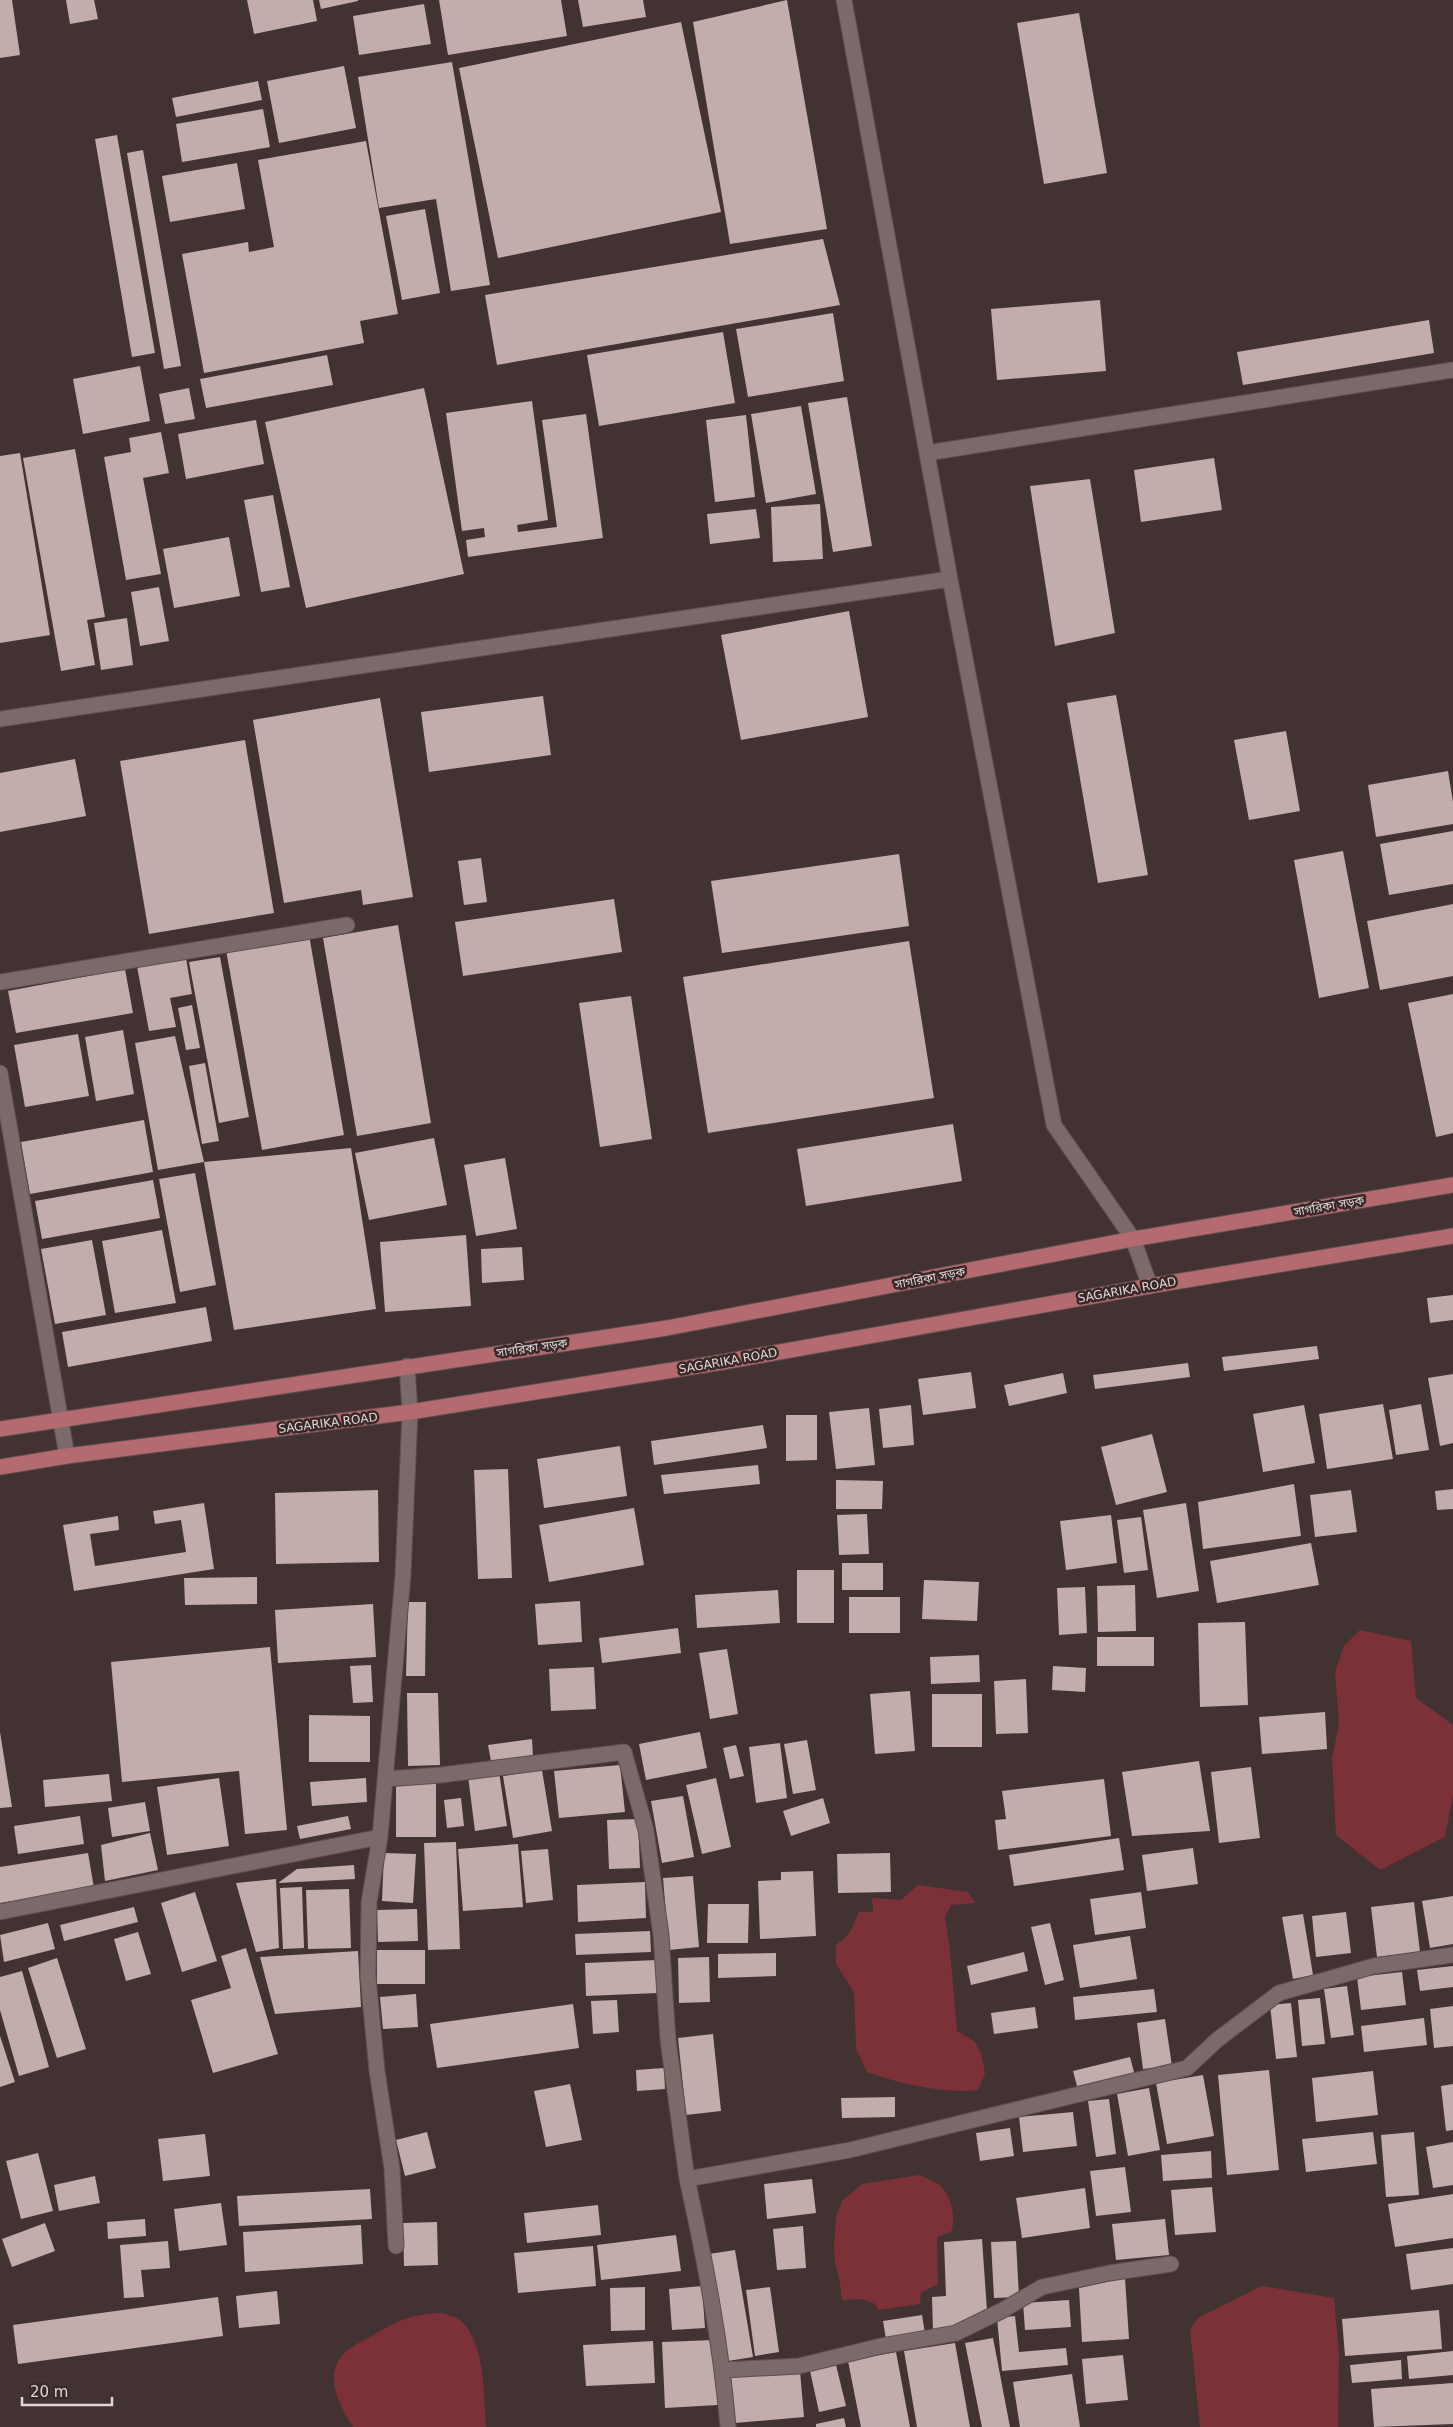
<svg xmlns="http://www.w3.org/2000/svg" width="1453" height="2427" viewBox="0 0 1453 2427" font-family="'DejaVu Sans','Noto Sans Bengali',sans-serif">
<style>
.water{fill:#7b3137}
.building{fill:#c2acac}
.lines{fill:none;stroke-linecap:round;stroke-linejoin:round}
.minor-casing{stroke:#5d4e4f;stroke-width:17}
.major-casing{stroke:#5d4e4f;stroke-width:17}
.minor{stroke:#7c6969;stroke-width:15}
.major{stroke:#b46a6e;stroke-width:15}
.labels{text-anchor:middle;stroke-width:5;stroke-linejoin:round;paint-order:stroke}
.street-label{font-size:12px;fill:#e2d7d7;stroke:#382828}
</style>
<rect width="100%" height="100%" fill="#433232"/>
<path class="water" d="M1360,1630L1411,1641L1416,1698L1453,1725V1795L1445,1837L1380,1870L1336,1835L1332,1759L1339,1723L1335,1672L1344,1646Z
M918,1885L968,1892L975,1903L951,1905L945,1917L950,1950L957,2031L975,2042L982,2056L985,2074L978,2090C943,2094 901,2084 867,2072L856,2048L854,1992L836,1964V1945L849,1934L859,1912H873L872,1898L901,1900Z
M919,2175C925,2178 932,2180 938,2184C951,2193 957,2218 951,2232L937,2237L938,2284L921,2293L920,2304L878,2310L875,2304L863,2299L842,2300L840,2283L835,2263L834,2246L836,2217L842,2201L862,2184Z
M1262,2286L1334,2298L1339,2354L1338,2427H1200L1190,2330L1198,2318Z
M441,2313C447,2315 458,2317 462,2322C485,2343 484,2397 486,2427H353C341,2408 325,2380 340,2358C347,2348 361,2342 372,2336C397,2321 411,2314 441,2313Z"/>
<path class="building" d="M0,0H12L20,55L0,58Z
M66,0H94L98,19L70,24Z
M247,0H313L317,21L254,34Z
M319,0H358V1L321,9Z
M439,0H561L567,36L448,55Z
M578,0H643L646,17L583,27Z
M787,0L827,229L730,244L693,22Z
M424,4L431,44L359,55L353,16Z
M1079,13L1107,173L1044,184L1017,23Z
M681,22L721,212L498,258L459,68Z
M452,62L490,285L451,291L436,199L379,208L358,77Z
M344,66L356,128L279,143L267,81Z
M258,81L262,100L176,117L172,98Z
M263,109L270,147L182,162L176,124Z
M117,135L155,353L132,357L95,139Z
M366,141L398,314L360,321L364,343L204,373L182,254L248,242L249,252L274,247L258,160Z
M143,150L181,366L164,369L127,153Z
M237,163L245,209L170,222L162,176Z
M425,209L440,293L402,300L386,216Z
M823,239L840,305L497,365L485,295Z
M1100,300L1106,371L997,380L991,309Z
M833,313L844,381L748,397L736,329Z
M1429,320L1434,353L1243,385L1237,352Z
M723,332L735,403L599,426L587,355Z
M327,355L333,385L206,408L200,379Z
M140,366L150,421L83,434L73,379Z
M189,388L195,419L165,424L159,394Z
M424,388L464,574L306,608L265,422Z
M847,397L872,546L833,552L808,403Z
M532,401L548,520L517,525L518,532L557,527L542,420L586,414L603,538L468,557L466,540L485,537L484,528L462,531L446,413Z
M801,406L816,494L766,503L751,414Z
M746,415L755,497L715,502L706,420Z
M256,420L264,464L186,479L178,434Z
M161,432L169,473L143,478L161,574L126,580L104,457L131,452L129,438Z
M75,449L105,617L87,620L95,665L61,671L23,458Z
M20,453L50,635L0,643V456Z
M1214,458L1222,510L1141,522L1134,470Z
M1090,479L1115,633L1055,646L1030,486Z
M273,495L290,587L261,592L244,500Z
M820,504L823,559L773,562L771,507Z
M756,509L760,538L710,544L707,514Z
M229,537L240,596L174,608L163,549Z
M159,587L169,641L140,646L131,592Z
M849,611L868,717L741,740L721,635Z
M127,618L133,665L101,670L94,623Z
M1116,695L1148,875L1098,883L1067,703Z
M543,696L551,755L429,772L421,712Z
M380,698L413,897L363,905L361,890L284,903L253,720Z
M1286,731L1300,811L1249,820L1234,740Z
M245,740L274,913L149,934L120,761Z
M75,759L86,816L0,832V773Z
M1448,771L1453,802V824L1376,837L1368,785Z
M1453,831V884L1389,895L1380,844Z
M1343,851L1369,988L1319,998L1294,860Z
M899,854L909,926L722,953L711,881Z
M481,858L487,902L464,905L458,861Z
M614,899L622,952L463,976L455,922Z
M1453,904V976L1380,990L1367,921Z
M398,925L431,1123L357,1136L323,938Z
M309,935L344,1135L262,1150L226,950Z
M909,941L934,1098L708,1133L683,977Z
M185,952L192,994L170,998L176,1027L149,1031L136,961Z
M220,957L249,1117L219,1123L189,962Z
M125,969L133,1013L16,1033L8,991Z
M1453,994V1133L1436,1137L1408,1003Z
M631,996L652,1139L600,1147L579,1003Z
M192,1005L200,1048L186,1050L178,1008Z
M123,1030L134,1094L96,1101L85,1037Z
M78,1034L89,1096L25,1107L14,1045Z
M175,1036L204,1162L158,1170L135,1043Z
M205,1063L219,1141L202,1144L189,1066Z
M144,1120L153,1172L30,1194L21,1142Z
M953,1124L962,1181L806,1206L797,1149Z
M434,1138L447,1205L369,1220L355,1153Z
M351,1148L376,1309L234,1330L204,1162Z
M505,1158L517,1229L476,1236L464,1165Z
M195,1173L216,1285L180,1292L159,1179Z
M153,1180L160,1218L42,1239L35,1201Z
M162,1230L176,1303L115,1313L102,1241Z
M466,1235L471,1306L385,1312L380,1242Z
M92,1240L106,1315L55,1324L41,1249Z
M522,1247L524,1280L482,1283L481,1249Z
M1453,1295V1320L1430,1323L1427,1298Z
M206,1307L212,1341L68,1367L62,1332Z
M1317,1346L1319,1359L1224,1371L1222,1357Z
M1188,1363L1190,1377L1095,1389L1093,1375Z
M971,1372L976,1408L923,1415L918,1379Z
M1063,1373L1067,1393L1009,1406L1004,1385Z
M1453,1374V1443L1440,1446L1428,1378Z
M1383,1404L1393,1459L1327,1469L1319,1414Z
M1421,1404L1429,1450L1396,1455L1389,1410Z
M911,1405L914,1445L883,1448L879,1409Z
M1304,1405L1315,1463L1263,1472L1253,1414Z
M869,1408L875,1465L836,1469L829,1412Z
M786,1415H817V1460L786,1461Z
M763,1425L767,1448L654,1465L651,1441Z
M1152,1434L1167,1492L1116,1505L1101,1447Z
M620,1446L627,1496L544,1508L537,1459Z
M758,1465L760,1484L664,1494L661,1475Z
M508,1469L512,1578L478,1579L474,1470Z
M836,1480L883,1481L882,1509H836Z
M1294,1484L1301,1536L1203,1549L1198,1502Z
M1453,1489V1509L1437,1510L1435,1491Z
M378,1490L379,1562L276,1564L275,1493Z
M1351,1490L1357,1532L1315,1537L1310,1495Z
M204,1503L214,1569L74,1591L63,1525L118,1516L119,1530L90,1534L95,1566L186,1552L181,1520L155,1524L153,1511Z
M1186,1503L1199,1591L1157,1598L1143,1510Z
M634,1508L644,1565L549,1582L539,1525Z
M867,1514L869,1554L839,1555L837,1515Z
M1111,1515L1117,1563L1066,1570L1060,1521Z
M1141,1517L1148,1570L1124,1573L1117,1520Z
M1311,1543L1319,1585L1217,1603L1210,1561Z
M842,1563H883V1590H842Z
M797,1570H834V1623H797Z
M257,1577V1604L185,1605L184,1578Z
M924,1580L979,1582L977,1621L922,1619Z
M1135,1585L1136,1631L1098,1632L1097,1586Z
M1085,1587L1087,1633L1059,1635L1057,1588Z
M778,1590L780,1623L697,1628L695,1595Z
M849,1597H900V1633H849Z
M580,1601L582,1642L538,1645L535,1604Z
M408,1602H426L425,1676H406Z
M373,1604L376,1657L278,1663L275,1610Z
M1245,1622L1248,1705L1200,1707L1198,1623Z
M678,1628L681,1653L602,1663L599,1638Z
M1097,1637H1154V1666H1097Z
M270,1647L287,1830L245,1834L239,1771L122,1782L111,1662Z
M727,1649L738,1714L710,1719L699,1653Z
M979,1655L980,1682L931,1684L930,1657Z
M371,1665L373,1702L353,1703L350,1666Z
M1053,1666L1086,1668L1085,1692L1052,1690Z
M594,1667L596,1709L551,1711L549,1669Z
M1026,1679L1028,1733L996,1734L994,1681Z
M910,1691L915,1751L875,1754L870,1694Z
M407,1693H438L440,1765L408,1766Z
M932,1694H982V1747H932Z
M1325,1712L1327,1749L1262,1754L1259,1717Z
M309,1715L370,1716V1762H309Z
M0,1732L12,1807L0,1808Z
M700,1732L707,1768L646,1780L639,1744Z
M532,1739L533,1756L491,1761L488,1745Z
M807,1740L816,1790L793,1794L784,1744Z
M780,1743L787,1798L756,1803L749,1747Z
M736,1745L744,1776L730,1779L723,1748Z
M1199,1761L1210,1831L1132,1836L1122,1772Z
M620,1765L625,1812L559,1818L554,1771Z
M1251,1767L1260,1838L1219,1843L1211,1772Z
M542,1770L552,1831L513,1838L503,1776Z
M499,1772L507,1826L475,1831L468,1776Z
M109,1774L112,1801L45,1807L43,1780Z
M219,1778L229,1846L167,1855L157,1787Z
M366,1778L367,1802L312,1806L310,1782Z
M716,1778L731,1847L702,1854L686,1785Z
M1104,1779L1111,1836L998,1850L995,1820L1006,1819L1002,1791Z
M396,1784H436V1837H396Z
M683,1796L694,1857L662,1863L651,1801Z
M461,1798L464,1826L447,1828L444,1800Z
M823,1798L830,1823L791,1836L783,1811Z
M145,1802L150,1831L112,1837L108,1808Z
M80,1816L84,1844L18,1854L14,1826Z
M348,1816L351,1829L300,1839L297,1826Z
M638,1819L640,1868L609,1869L607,1820Z
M150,1833L158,1870L105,1881L101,1845Z
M1119,1838L1124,1870L1014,1886L1009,1855Z
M456,1842L460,1949L428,1950L424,1843Z
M518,1844L523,1907L463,1911L458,1849Z
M1193,1848L1198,1884L1147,1891L1142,1855Z
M548,1849L553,1900L526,1903L521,1851Z
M88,1853L94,1888L0,1903V1867Z
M384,1853L416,1854L413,1903L382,1901Z
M890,1853L891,1892L838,1893L837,1854Z
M354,1865L355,1879L278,1883L297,1869Z
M813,1871L816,1936L760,1939L758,1881L781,1880V1872Z
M693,1876L699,1947L669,1950L663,1878Z
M276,1879L279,1948L256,1952L236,1883Z
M645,1882L646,1918L578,1922L577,1885Z
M302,1887L304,1948L283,1949L280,1888Z
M349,1889L351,1948L308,1949L306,1890Z
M195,1892L217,1961L182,1972L161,1903Z
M1141,1892L1146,1928L1095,1935L1090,1899Z
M1453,1896V1944L1430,1948L1422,1901Z
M1414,1902L1420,1952L1377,1957L1371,1907Z
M708,1904H749L748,1943H707Z
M134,1907L138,1922L64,1941L60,1925Z
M417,1909L418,1941L378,1942L377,1910Z
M1346,1912L1351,1953L1316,1957L1312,1916Z
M1303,1914L1313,1975L1293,1979L1282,1917Z
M48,1923L55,1949L4,1962L0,1935Z
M1050,1923L1064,1980L1045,1985L1031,1927Z
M650,1931L651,1952L576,1955L575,1934Z
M138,1932L151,1974L126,1981L114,1939Z
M1130,1936L1137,1979L1080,1988L1073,1945Z
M246,1948L278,2054L213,2073L191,2000L231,1988L221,1956Z
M377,1950H425V1984H377Z
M358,1951L361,2007L275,2014L260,1957Z
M1024,1952L1028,1971L971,1985L967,1966Z
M776,1953V1976L718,1978V1954Z
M709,1957L710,2002L679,2003L678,1958Z
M57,1958L86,2049L57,2058L28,1968Z
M657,1960L658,1993L586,1996L585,1963Z
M1453,1966V1987L1420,1991L1417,1970Z
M22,1971L49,2067L19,2076L0,2010V1977Z
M1402,1972L1406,2005L1361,2010L1357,1977Z
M1347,1986L1354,2035L1331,2038L1324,1989Z
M1154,1989L1157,2012L1075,2020L1073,1997Z
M416,1994L418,2027L383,2029L380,1997Z
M1320,1998L1325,2044L1302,2046L1298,2000Z
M617,2000L619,2032L593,2034L591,2001Z
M1291,2003L1297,2057L1276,2059L1270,2005Z
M573,2004L579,2048L437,2068L430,2024Z
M1453,2006V2046L1434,2048L1430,2009Z
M1035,2007L1038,2028L994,2034L991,2013Z
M1424,2018L1427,2045L1364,2052L1361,2026Z
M1165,2019L1172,2066L1143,2069L1137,2023Z
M713,2034L721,2111L686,2115L678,2038Z
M0,2036L15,2082L0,2087Z
M1130,2057L1135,2076L1078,2090L1073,2071Z
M664,2068L665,2089L637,2091L636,2070Z
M1269,2070L1279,2170L1227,2175L1218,2075Z
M1373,2071L1378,2115L1316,2122L1312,2078Z
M1203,2075L1214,2136L1167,2144L1156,2083Z
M570,2084L582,2140L546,2147L534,2091Z
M1453,2084V2130L1446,2131L1441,2086Z
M1149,2088L1160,2150L1128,2156L1117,2094Z
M895,2097V2117L842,2118L841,2098Z
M1109,2099L1116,2154L1096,2157L1088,2101Z
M1073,2112L1077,2146L1023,2152L1019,2117Z
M1010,2128L1014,2156L980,2161L976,2133Z
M427,2132L436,2168L405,2176L396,2140Z
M1373,2132L1377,2164L1306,2172L1302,2139Z
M1414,2132L1419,2195L1386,2197L1381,2135Z
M205,2134L210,2176L163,2181L158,2139Z
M1453,2142V2185L1433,2188L1426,2147Z
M1211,2151L1212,2178L1163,2181L1161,2155Z
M38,2153L53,2211L21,2219L6,2161Z
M1125,2167L1131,2212L1096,2216L1090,2171Z
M95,2176L100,2203L59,2211L54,2185Z
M812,2179L816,2213L767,2219L764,2184Z
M1212,2187L1216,2232L1175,2235L1171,2190Z
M1085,2188L1090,2228L1022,2238L1016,2198Z
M370,2189L372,2219L239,2226L237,2196Z
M1453,2194V2238L1395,2247L1388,2204Z
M221,2203L227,2245L179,2251L174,2209Z
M598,2205L601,2235L527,2243L524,2213Z
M145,2219L146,2236L108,2239L107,2222Z
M1165,2219L1169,2255L1116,2260L1112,2224Z
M437,2222L438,2265L404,2266L403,2223Z
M45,2223L55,2251L12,2267L2,2239Z
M361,2225L363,2264L245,2272L243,2232Z
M803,2226L806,2268L777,2270L773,2229Z
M676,2235L681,2271L601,2280L597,2245Z
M982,2239L987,2311L966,2322L933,2332L932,2297L946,2296L944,2242Z
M168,2241L170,2268L141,2270L144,2297L124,2298L120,2245Z
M1016,2241L1019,2297L994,2298L991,2242Z
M593,2246L596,2286L518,2293L514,2253Z
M1453,2248V2284L1411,2290L1406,2254Z
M735,2250L753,2357L728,2361L709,2254Z
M1125,2278L1129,2339L1082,2342L1079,2288Z
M702,2286L705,2328L672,2330L669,2289Z
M645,2287V2330L611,2331L610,2288Z
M770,2287L779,2352L755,2356L746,2290Z
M277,2291L280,2324L239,2328L236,2296Z
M218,2297L223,2336L18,2364L13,2325Z
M1069,2300L1071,2327L1025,2330L1023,2303Z
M1439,2310L1442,2349L1345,2356L1342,2319Z
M922,2315L925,2334L886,2339L883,2321Z
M1015,2316L1019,2352L1066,2348L1068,2365L1002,2371L997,2318Z
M993,2338L1010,2427H982L965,2343Z
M714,2340L718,2405L665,2408L662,2342Z
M653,2341L655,2383L586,2386L583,2345Z
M955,2343L970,2427H917L904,2351Z
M1453,2351V2375L1409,2379L1407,2356Z
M896,2352L910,2427H861L848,2361Z
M1123,2355L1128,2400L1086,2404L1082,2359Z
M1401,2360L1402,2379L1352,2383L1350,2365Z
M836,2365L846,2406L819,2412L810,2371Z
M800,2371L804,2417L735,2423L731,2377Z
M1072,2374L1080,2427H1020L1013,2382Z
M1453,2383V2424L1374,2427L1371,2389Z
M844,2418L846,2427H816V2424Z"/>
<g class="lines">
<defs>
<path id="minor" d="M844,0L950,579L1054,1125L1133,1239L1150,1286
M927,453L1453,370
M0,719L950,579
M0,982L347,925
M0,1073L67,1456
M385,1779L441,1775L624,1752L646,1830L661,1935L668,2040L687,2179L850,2150L1187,2068L1217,2040L1279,1993L1374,1966L1453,1955
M0,1912L380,1837
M687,2179C705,2261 721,2343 728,2427
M396,2246L392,2169L377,2071L368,1977L369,1902L380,1837L403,1575L410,1412L407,1366
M723,2370L799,2366L881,2346L956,2333L1003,2310L1042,2287L1109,2273L1171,2264"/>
<path id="major" d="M0,1429L667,1328L1133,1239L1453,1185
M0,1467L67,1456L410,1412L723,1362L1150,1286L1453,1236"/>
</defs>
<use href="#minor" class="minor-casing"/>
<use href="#major" class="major-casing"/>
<use href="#minor" class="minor"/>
<use href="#major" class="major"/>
</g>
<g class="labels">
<g class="street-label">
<text transform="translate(1329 1206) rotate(-10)" y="4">সাগরিকা সড়ক</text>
<text transform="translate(930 1278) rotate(-11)" y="4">সাগরিকা সড়ক</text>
<text transform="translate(1127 1290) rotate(-10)" y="4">SAGARIKA ROAD</text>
<text transform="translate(532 1348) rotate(-8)" y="4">সাগরিকা সড়ক</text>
<text transform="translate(728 1361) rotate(-10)" y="4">SAGARIKA ROAD</text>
<text transform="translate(328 1423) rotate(-7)" y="4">SAGARIKA ROAD</text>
</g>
</g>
<path d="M22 2397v8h90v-8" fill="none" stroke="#e2d7d7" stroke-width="2.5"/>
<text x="30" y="2397" font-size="15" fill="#e2d7d7" stroke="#382828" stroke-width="4" paint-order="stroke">20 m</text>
</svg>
